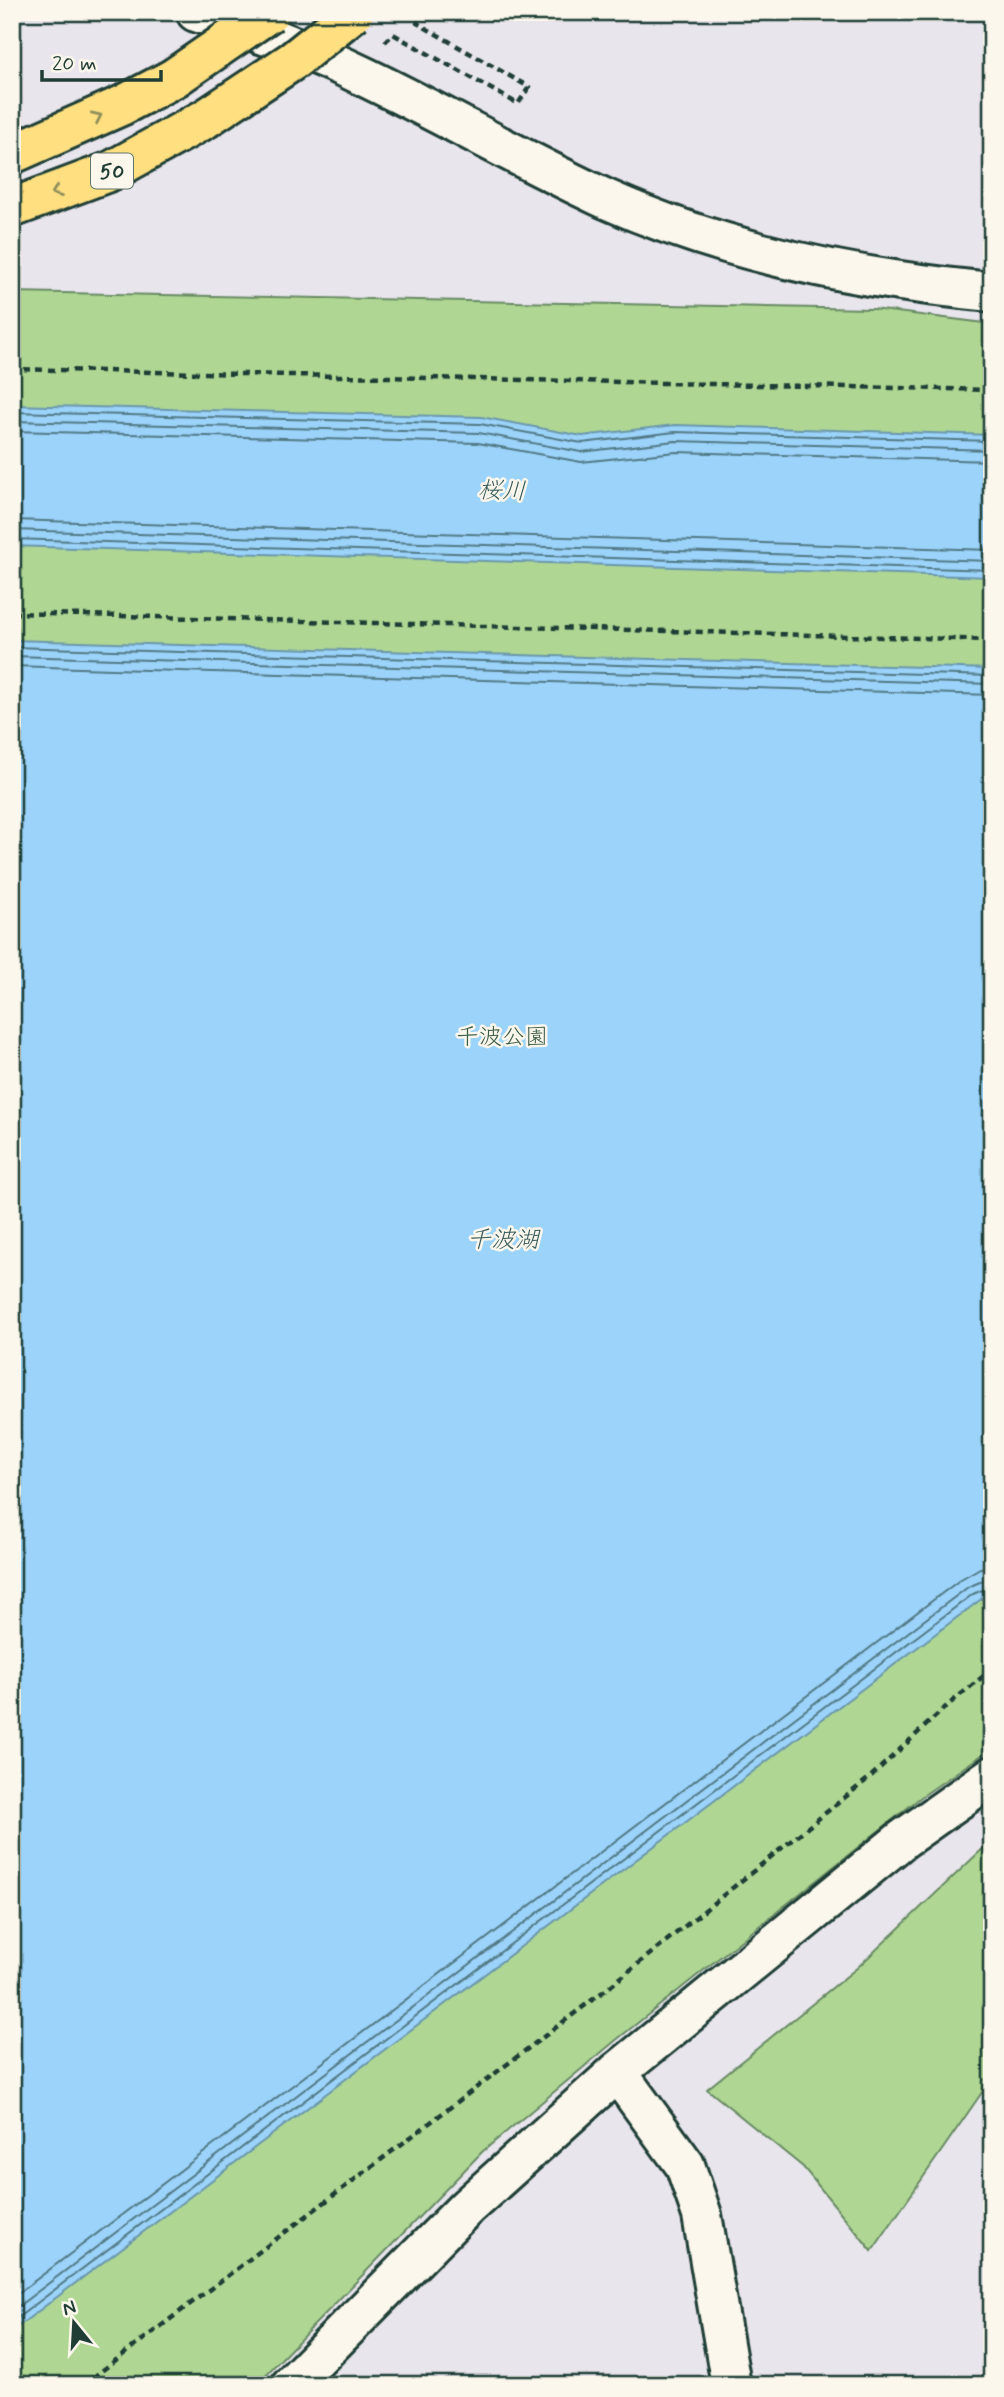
<svg xmlns="http://www.w3.org/2000/svg" width="1004" height="2397" viewBox="0 0 1004 2397" font-family="Mynerve,'Klee One',sans-serif">
<style>
.green{fill:#afd793;stroke:#678a64;stroke-width:2}
.water{fill:#9cd3fb;stroke:#6a97ab;stroke-width:2}
.lines{fill:none;stroke-linecap:round;stroke-linejoin:round}
.shore{stroke:#517984;stroke-width:2}
.minor-casing{stroke:#1f3d34;stroke-width:44}
.tertiary-casing{stroke:#1f3d34;stroke-width:44}
.primary-casing{stroke:#1f3d34;stroke-width:44}
.path{stroke:#1f3d34;stroke-width:4.5;stroke-dasharray:7 5;stroke-linecap:butt}
.minor{stroke:#fbf7ec;stroke-width:38}
.tertiary{stroke:#fbf7ec;stroke-width:38}
.primary{stroke:#ffdf80;stroke-width:38}
.primary-bridge-casing{stroke:#1f3d34;stroke-width:44;stroke-linecap:butt}
.primary-bridge{stroke:#ffdf80;stroke-width:38}
.oneway{stroke:#8f8e5a}
.labels{text-anchor:middle;stroke-width:5;stroke-linejoin:round;paint-order:stroke}
.shield{fill:#fbf7ec;stroke:#61756b;stroke-width:2}
.shield-label{font-size:21px;font-weight:bold;fill:#1f3d34}
.park-label{font-size:23px;fill:#3c5c47;stroke:#fbf7ec}
.water-label{font-size:24px;font-style:italic;fill:#385b5c;stroke:#fbf7ec}
</style>
<rect width="100%" height="100%" fill="#e9e5ed"/>
<filter id="ink" filterUnits="userSpaceOnUse"><feTurbulence type="fractalNoise" baseFrequency=".0143" numOctaves="2"/><feDisplacementMap in="SourceGraphic" scale="14" xChannelSelector="R" yChannelSelector="G"/><feConvolveMatrix kernelMatrix="1 2 1 2 8 2 1 2 1" color-interpolation-filters="sRGB"/></filter>
<g filter="url(#ink)">
<path class="green" d="M12,292L873,309L992,324V1748L921,1797L615,2041L482,2152L256,2385H12Z
M992,1840V2078L872,2251L803,2167L707,2089L858,1967Z"/>
<path class="water" d="M12,405L481,417L582,436L675,425L992,435V577L12,546Z
M12,640L992,669V1591L12,2331Z"/>
<g class="lines">
<path class="shore" d="M12,412L480,424L582,443L675,432L992,441
M12,421L479,433L581,452L675,441L992,450
M12,431L478,443L581,462L676,452L992,461
M12,520L992,550
M12,530L992,561
M12,539L992,570
M12,647L992,676
M12,656L992,684
M12,666L992,695
M12,2298L961,1579L980,1568L992,1567
M12,2311L968,1587L992,1577
M12,2322L973,1594L992,1586"/>
<defs>
<path id="minor" d="M617,2072L685,2165L702,2215L731,2385"/>
<path id="tertiary" d="M196,12C254,31 311,50 365,77C446,116 524,161 606,199C727,253 861,280 992,292
M291,2385L467,2207L617,2072L903,1839L992,1776"/>
<path id="primary" d="M12,154L123,105L174,78
M12,208L111,171L205,119"/>
</defs>
<use href="#minor" class="minor-casing"/>
<use href="#tertiary" class="tertiary-casing"/>
<use href="#primary" class="primary-casing"/>
<path class="path" d="M385,42L393,34L518,104L529,87L417,23L430,12
M12,369L992,390
M12,613L992,640
M83,2385L608,1988L869,1778L948,1705L992,1669"/>
<use href="#minor" class="minor"/>
<use href="#tertiary" class="tertiary"/>
<use href="#primary" class="primary"/>
<defs>
<path id="primary-bridge" d="M174,78L270,12
M205,119L294,60L354,12"/>
</defs>
<use href="#primary-bridge" class="primary-bridge-casing"/>
<use href="#primary-bridge" class="primary-bridge"/>
</g>
<defs><path id="oneway-chevron" d="M-2-3.5L2.5 0L-2 3.5" fill="none" stroke-width="1.6" stroke-linecap="round" stroke-linejoin="round" transform="scale(1.75)"/></defs>
<g class="oneway">
<use href="#oneway-chevron" transform="translate(97 117) rotate(-25)"/>
<use href="#oneway-chevron" transform="translate(56 192) rotate(160)"/>
</g>
</g>
<g class="labels">
<rect class="shield" x="91" y="153.5" width="42" height="35" rx="5"/>
<g class="shield-label">
<text x="112" y="178">50</text>
</g>
<g class="park-label">
<text x="502" y="1044">千波公園</text>
</g>
<g class="water-label">
<text transform="translate(502 490) rotate(2)" y="8">桜川</text>
<text x="503" y="1247">千波湖</text>
</g>
</g>
<rect width="1004" height="2397" fill="none" stroke="#fbf7ec" stroke-width="42"/>
<rect x="21" y="21" width="962" height="2355" fill="none" stroke="#1f3d34" stroke-width="2.5" filter="url(#ink)"/>
<g transform="translate(74 2323) rotate(342)" stroke="#fbf7ec" stroke-width="5" paint-order="stroke">
<path d="M0-5L12 26L0 18L-12 26Z" fill="#1f3d34"/>
<text y="-10" font-size="19" font-weight="bold" text-anchor="middle" fill="#1f3d34">N</text>
</g>
<path d="M42 70v10h119v-10" fill="none" stroke="#1f3d34" stroke-width="3.5"/>
<text x="52" y="70" font-size="21" fill="#1f3d34" stroke="#fbf7ec" stroke-width="5" paint-order="stroke">20 m</text>
</svg>
